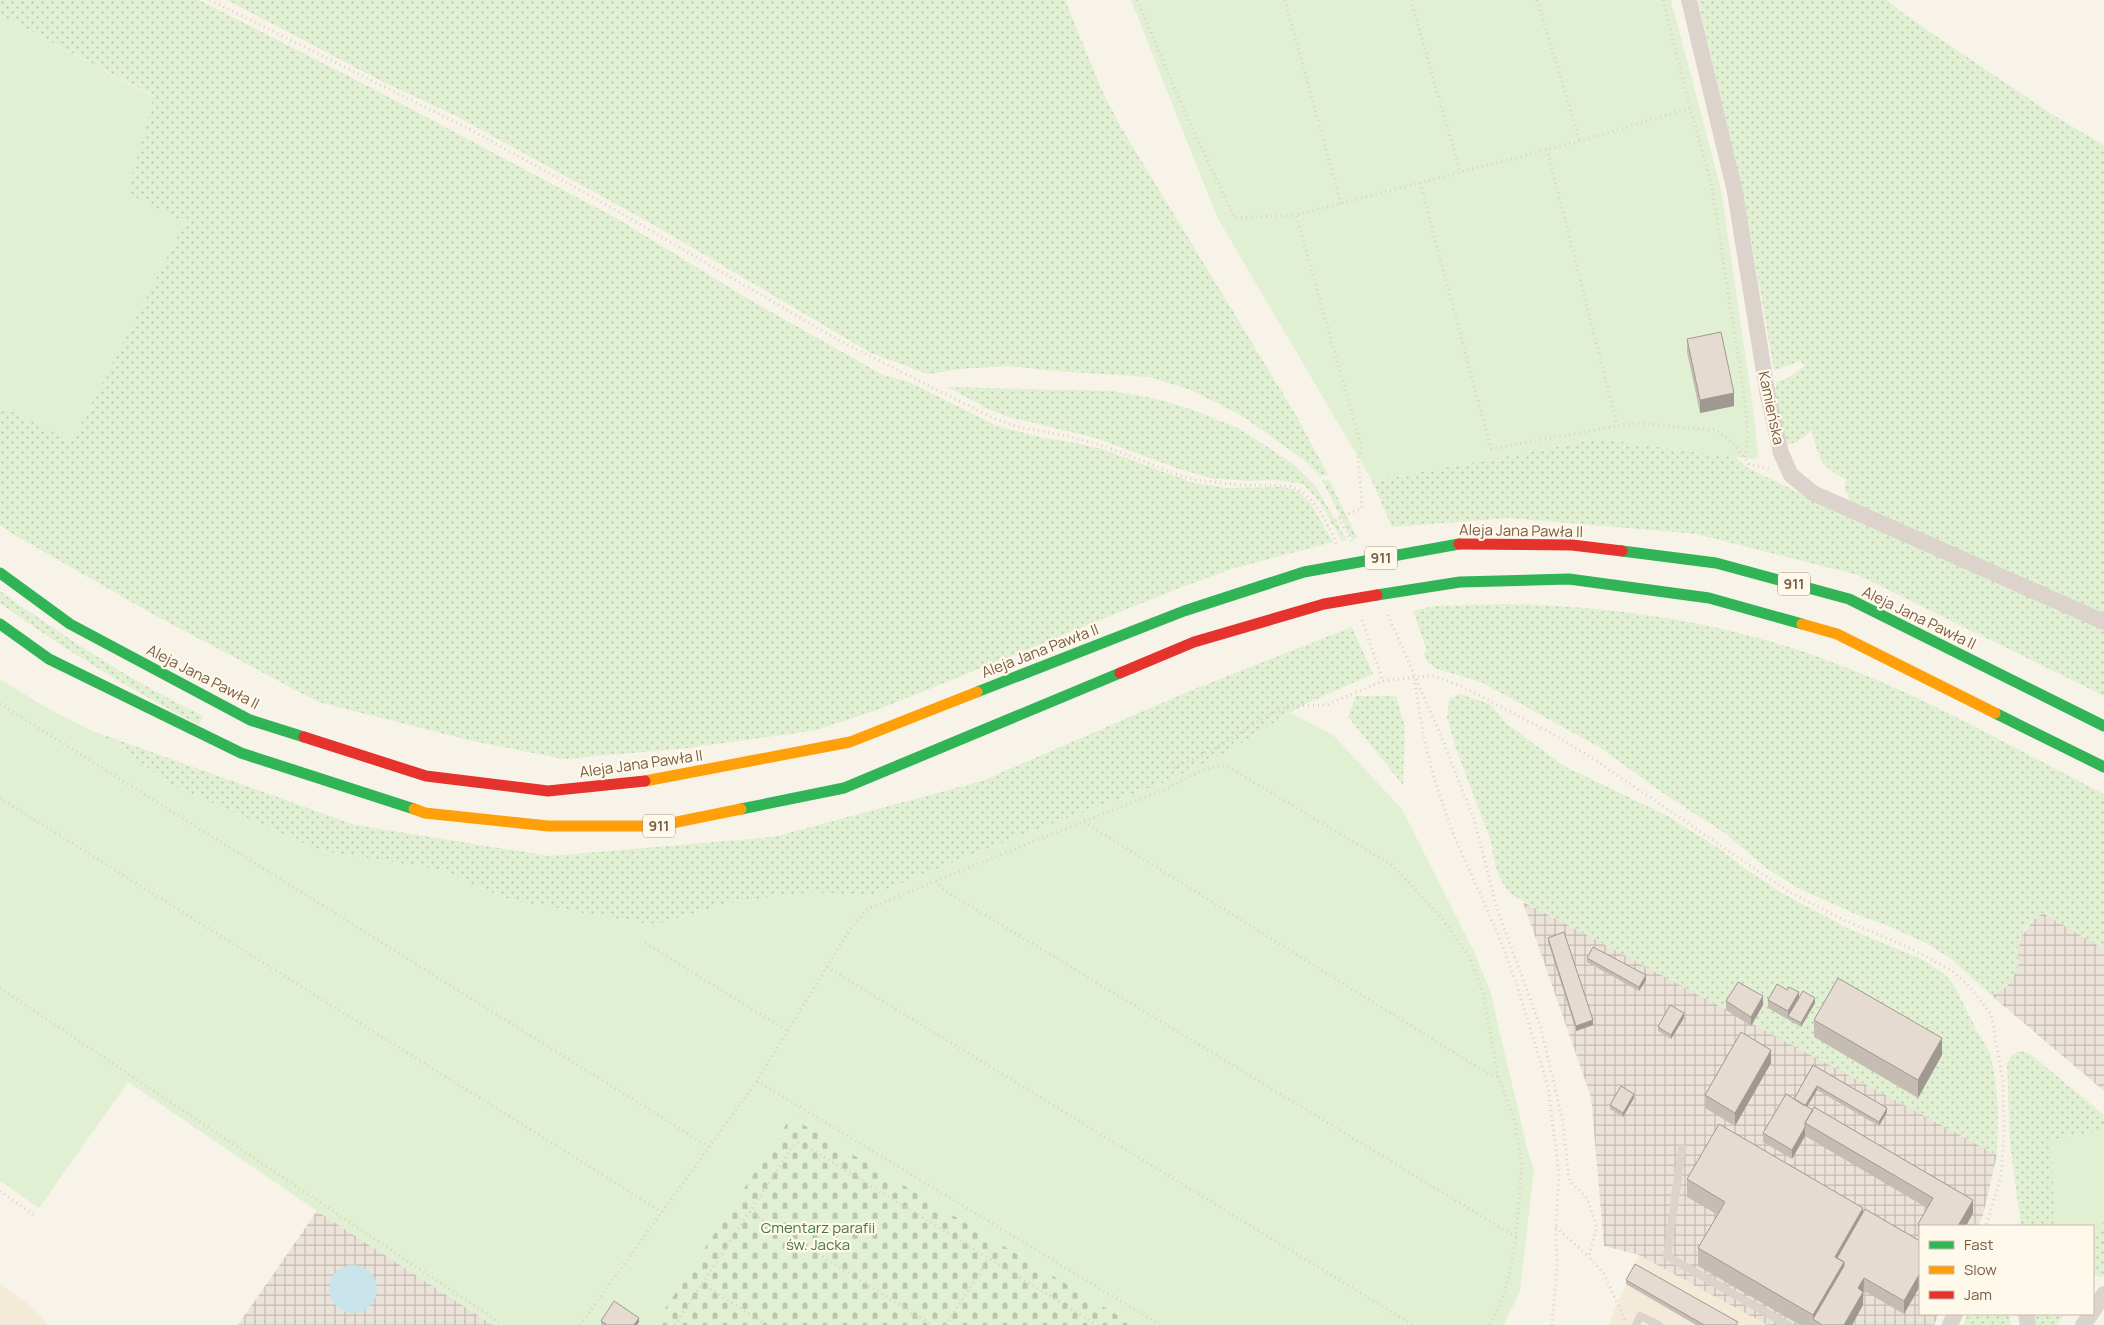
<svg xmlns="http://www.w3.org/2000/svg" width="2104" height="1325" viewBox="0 0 2104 1325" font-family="Manrope,sans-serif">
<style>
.residential{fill:#f4ead8}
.industrial{fill:url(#industrial-grid)}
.grass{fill:url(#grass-dots)}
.cemetery{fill:url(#cemetery-stones)}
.garden{fill:#e1f0d2}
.water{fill:#c9e4ea}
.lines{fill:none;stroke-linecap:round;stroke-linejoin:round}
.path{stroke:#d9d1c8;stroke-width:3;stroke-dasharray:1 4;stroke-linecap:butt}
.lane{stroke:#dbd3cc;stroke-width:8}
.street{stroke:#dbd3cc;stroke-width:16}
.fast{stroke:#30b455;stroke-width:11}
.slow{stroke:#ff9f0a;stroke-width:11}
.jam{stroke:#e5322d;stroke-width:11}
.wall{fill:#c5bcb3}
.shaded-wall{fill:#a09992}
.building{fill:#e5dbd0;stroke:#a09992}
.labels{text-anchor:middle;stroke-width:4.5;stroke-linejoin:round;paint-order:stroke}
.shield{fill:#fff9eb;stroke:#a18b78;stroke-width:1}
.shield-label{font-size:14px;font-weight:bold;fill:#795c46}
.street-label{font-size:15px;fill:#795c46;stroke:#fff9eb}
.park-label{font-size:15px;fill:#487a3b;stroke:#fff9eb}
</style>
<defs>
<pattern id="industrial-grid" width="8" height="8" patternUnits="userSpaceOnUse" patternTransform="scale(1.25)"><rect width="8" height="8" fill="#ebe3da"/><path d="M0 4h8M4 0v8" fill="none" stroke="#c3bbb3"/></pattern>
<pattern id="grass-dots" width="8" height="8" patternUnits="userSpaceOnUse" patternTransform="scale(1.25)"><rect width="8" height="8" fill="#e1f0d2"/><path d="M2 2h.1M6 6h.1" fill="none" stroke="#bbc6ac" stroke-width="1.8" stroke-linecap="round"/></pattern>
<pattern id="cemetery-stones" width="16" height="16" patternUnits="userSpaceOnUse" patternTransform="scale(1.25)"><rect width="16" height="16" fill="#e1f0d2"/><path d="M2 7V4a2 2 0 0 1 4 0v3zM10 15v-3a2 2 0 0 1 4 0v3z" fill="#bbc6ac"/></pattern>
</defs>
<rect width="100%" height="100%" fill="#f8f3e9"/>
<path class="residential" d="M1639,1255L1767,1325H1608Z
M0,1284L33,1308L49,1325H0Z"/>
<path class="industrial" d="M1523,902L1742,1014L1997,1155L1983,1215L1978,1226H1920V1314H1939L1934,1325H1767L1639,1255L1604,1246L1591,1097Z
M2043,913L2104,949V1091L1992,996L2007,986L2018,967V949L2021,937L2034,919Z
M317,1211L493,1325H238Z"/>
<path class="grass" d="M0,0H199L364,84L618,219L750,300L883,375L909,382L997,426L1044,438L1077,443L1105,450L1191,482L1226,488L1283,487L1298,491L1311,504L1333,542L1235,568L1182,587L877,710L817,730L688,748L564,759L472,741L318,702L149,612L13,534L0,525V405L72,441L126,193L154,96L0,15Z
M227,0H1065L1103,93L1122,129L1296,415L1328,475L1320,476L1304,460L1242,416L1191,390L1149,377L1054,371L1008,366L959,369L928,374L871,353L652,224L458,117L383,82Z
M1698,0H1887L1908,17L2053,115L2104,145V616L1853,506L1844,488L1846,479C1820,468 1818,456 1812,430L1797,442L1786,445L1775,393L1776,382L1788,378L1805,366L1800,361L1788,366L1774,370L1743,193Z
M947,387L1112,391L1157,399L1194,410L1240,429L1292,463L1316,487L1347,540L1342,541L1320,502L1303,484L1276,480L1250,481L1211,478L1179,469L1096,438L1009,417L988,409Z
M1598,439L1735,457L1748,468L1818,502L2104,626V696L1858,575L1696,534L1508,518L1392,527L1372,481Z
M1329,479L1357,538L1352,539L1322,480Z
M0,591C65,637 131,681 203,716L199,725C130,689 63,649 0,603Z
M1504,604C1613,606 1721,621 1824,659C1921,694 2012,747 2104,794V949L2043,913C2029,920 2018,935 2018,951C2018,956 2019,963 2018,967C2014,981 2003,989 1992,996L1950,958L1926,943L1886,925L1853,913L1796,887L1766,868L1726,834L1660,791L1599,747L1481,682L1437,669L1427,662L1423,654L1427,651L1413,611L1434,606Z
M1352,627L1373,674L1303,705L1226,753L1168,781L1014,838L870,896L810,892L729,903L658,924L642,923L531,904L501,897L441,870L321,851L165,782L118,744L90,730L355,825L550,856L773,837L982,781L1187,692Z
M1460,694L1490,704L1507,724L1566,767L1666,815L1720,849L1743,867L1782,893L1845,927L1921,959L1946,975L1955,987L1976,1029L1990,1053L1996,1083L1998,1114L1997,1155L1512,895C1498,882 1493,859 1491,841L1455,746L1447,717L1449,699Z
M1356,696H1396L1405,727L1403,785L1348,717Z
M2018,1051L2026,1052L2034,1057L2104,1115V1275L2101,1278L2096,1275L2093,1280V1226H2021L2010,1143L2007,1064L2011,1056Z
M1968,1314H2009L2011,1325H1963Z
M2032,1314H2065L2056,1325H2034Z"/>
<path class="cemetery" d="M791,1117L1134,1325H654Z"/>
<path class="garden" d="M1131,0H1671L1721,189L1755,421L1758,458L1752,459L1598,439L1372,481L1217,217Z
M0,15L154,97L127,193L185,222L72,442L0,405Z
M0,679L45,707L118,744L165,782L321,851L441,870L501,897L531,904L642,923L658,924L729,903L810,892L870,896L1014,838L1168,781L1226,753L1290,713L1333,735L1402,809L1474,952L1490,990L1527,1148L1534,1169L1520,1291L1504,1325H1134L791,1117L654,1325H493L317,1211L128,1082L39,1208L0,1181Z
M2104,1130V1221L2093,1235V1226H2054L2051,1140Z"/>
<path class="water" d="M329 1289a24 24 0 1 1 48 0a24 24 0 1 1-48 0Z"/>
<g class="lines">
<path class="path" d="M210,0L467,128L598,200L842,342L991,417L1018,427L1067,436L1104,446L1181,476L1195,480L1240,485L1289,486C1313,493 1329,523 1337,546
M1137,0L1185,113L1235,218L1296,215
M1285,0L1341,204
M1411,0L1460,172
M1537,0L1580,141
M1663,0L1690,108
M1547,149L1617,425
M1420,183L1491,449L1633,423L1716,430L1733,443L1749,464L1771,470
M1339,518L1352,542
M1327,526L1339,518L1362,508L1358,457L1362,449L1296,215L1580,141L1690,108L1711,182L1744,394L1748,437L1745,458
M1388,615L1441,736L1475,822L1497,909L1541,1028L1563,1123L1569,1180L1587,1198L1597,1227L1589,1257L1604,1274L1625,1320
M1362,620L1383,681
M1415,683L1424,739L1435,781L1453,833L1498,934L1517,985L1548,1087L1559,1174L1556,1227L1557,1266L1552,1325
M0,704L709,1147
M1174,768L1218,747L1268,715L1288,706L1326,705L1383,681L1426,676H1435L1465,688L1551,733L1592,758L1789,892L1846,921L1910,948L1952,971L1969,986L1991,1014L2003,1081L2004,1130L2001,1176L1986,1226
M0,798L662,1212
M1084,822L1490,1075L1498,1076
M936,881L944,890L1516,1237
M645,943L788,1031
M827,967L1413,1325
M0,988L503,1325
M757,1081L1160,1325
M0,1191L34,1215
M750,1212L932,1325
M1556,1227L1589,1257
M702,1284L767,1325
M580,1325L757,1081L850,929L866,910C964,869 1063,829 1162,791C1182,783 1206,762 1228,767L1392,865L1440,916L1470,958L1483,993L1498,1076L1514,1119L1522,1164L1516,1237L1511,1266L1503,1298L1490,1325
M675,1325L793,1146L798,1143L806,1146L1097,1325
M946,1325L989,1258"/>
<path class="lane" d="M1682,1148L1667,1256L1788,1325
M1636,1325L1640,1316L1659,1325"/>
<path class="street" d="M1689,0L1735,192L1767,391L1781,453L1791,475L1813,493L2104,622
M2093,1311L2104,1294
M2026,1314L2028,1325
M1950,1325L1955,1314
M2083,1325L2091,1314"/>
<path class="fast" d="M1622,551L1716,563L1849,599L2104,726
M0,573L70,624L250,720L304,737
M1377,595L1460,582L1569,579L1709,598L1802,624
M0,624L49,659L241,753L414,809
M977,692L1184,611L1304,572L1459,544
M1995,713L2104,767
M741,809L844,788L1120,673"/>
<path class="slow" d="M1802,624L1837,634L1995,713
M645,781L850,742L977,692
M414,809L425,813L548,826H657L741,809"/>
<path class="jam" d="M1459,544L1572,545L1622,551
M1120,673L1194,642L1324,604L1377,595
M304,737L426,776L548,791L645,781"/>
</g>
<path class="wall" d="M1687,339L1734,406L1700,413L1687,352Z
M1548,938L1593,1025L1576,1031L1548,942Z
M1587,958L1646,980L1639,991L1587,962Z
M1799,997L1815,1003L1801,1027L1768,1008V1000Z
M1726,1001L1763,1005L1751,1026L1726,1010Z
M1684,1018L1671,1039L1658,1031V1027Z
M1814,1020L1942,1055L1918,1098L1814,1037Z
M1771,1063L1735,1126L1705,1108V1095Z
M1813,1065L1887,1112L1879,1126L1817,1090L1807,1107L1973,1213L1966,1226H1920V1238L1918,1237V1224L1927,1208L1805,1136L1792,1159L1763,1142V1133L1794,1099Z
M1634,1098L1623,1117L1610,1109V1105Z
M1687,1179L1863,1213L1920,1241V1286L1904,1314L1864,1291L1863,1293V1305L1852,1325H1800L1698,1266V1248L1718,1215L1687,1197Z
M1626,1280L1738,1325H1696L1626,1284Z
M601,1321L639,1322L637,1325H601Z"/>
<path class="shaded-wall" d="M1734,393V406L1700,413V400Z
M1646,975V980L1639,991V987Z
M1799,992V1001L1788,1016V1020V1011Z
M1763,996V1005L1751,1026V1017Z
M1815,998V1003L1801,1027V1023Z
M1684,1013V1018L1671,1039V1035Z
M1593,1020V1025L1576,1031V1026Z
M1942,1038V1055L1918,1098V1080Z
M1771,1050V1063L1735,1126V1113Z
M1817,1086V1090L1805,1110V1106Z
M1634,1094V1098L1623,1117V1113Z
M1887,1108V1112L1879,1126V1122Z
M1805,1127V1136L1792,1159V1150Z
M1973,1200V1213L1966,1226H1958Z
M1863,1208V1225L1841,1264L1835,1257Z
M1844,1262V1279L1813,1319V1315Z
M1920,1273V1286L1904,1314V1301Z
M1864,1278L1863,1305L1852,1325H1844L1858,1288Z
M639,1318V1322L637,1325H634Z"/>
<path class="building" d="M1721,332L1734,393L1700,400L1687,339Z
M1564,932L1593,1020L1576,1026L1548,938Z
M1593,947L1646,975L1639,987L1587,958Z
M1838,978L1942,1038L1918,1080L1814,1020Z
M1738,982L1763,996L1751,1017L1726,1001Z
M1777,984L1787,990L1789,987L1799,992L1788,1011L1768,1000Z
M1803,991L1815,998L1801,1023L1788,1016Z
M1670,1005L1684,1013L1671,1035L1658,1027Z
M1741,1032L1771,1050L1735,1113L1705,1095Z
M1813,1065L1887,1108L1879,1122L1817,1086L1805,1106L1794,1099Z
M1621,1086L1634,1094L1623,1113L1610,1105Z
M1786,1094L1813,1110L1805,1123V1127L1792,1150L1763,1133Z
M1814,1107L1973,1200L1958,1226H1922L1918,1224L1933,1198L1805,1123Z
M1719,1124L1863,1208L1835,1257L1844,1262L1813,1315L1698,1248L1725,1202L1687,1179Z
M1865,1209L1920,1241V1273L1904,1301L1864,1278L1858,1288L1863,1292L1844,1325H1822L1813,1319L1844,1266V1262L1837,1258Z
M1635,1264L1738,1322L1736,1325H1704L1626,1280Z
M614,1301L639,1318L634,1325H606V1324L601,1321Z"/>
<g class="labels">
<g class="shield">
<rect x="1365" y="546.5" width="32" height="23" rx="4"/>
<rect x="1778" y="572.5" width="32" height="23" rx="4"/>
<rect x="643" y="814.5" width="32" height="23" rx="4"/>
</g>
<g class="shield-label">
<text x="1381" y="563">911</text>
<text x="1794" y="589">911</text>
<text x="659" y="831">911</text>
</g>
<g class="street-label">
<text transform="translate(1771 408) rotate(78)" y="5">Kamieńska</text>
<text transform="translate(1521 531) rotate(1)" y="5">Aleja Jana Pawła II</text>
<text transform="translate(1919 618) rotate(26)" y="5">Aleja Jana Pawła II</text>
<text transform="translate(1040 651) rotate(-21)" y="5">Aleja Jana Pawła II</text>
<text transform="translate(203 677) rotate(27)" y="5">Aleja Jana Pawła II</text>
<text transform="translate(641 764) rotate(-8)" y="5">Aleja Jana Pawła II</text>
</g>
<g class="park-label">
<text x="818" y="1233">Cmentarz parafii<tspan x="818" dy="17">św. Jacka</tspan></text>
</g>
</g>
<rect x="1919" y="1225" width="175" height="90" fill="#fff9eb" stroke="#c9baa9"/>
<rect x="1929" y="1241" width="25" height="8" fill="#30b455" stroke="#c9baa9"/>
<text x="1964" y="1250" font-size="15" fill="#795c46">Fast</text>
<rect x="1929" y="1266" width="25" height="8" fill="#ff9f0a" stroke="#c9baa9"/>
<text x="1964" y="1275" font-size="15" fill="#795c46">Slow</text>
<rect x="1929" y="1291" width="25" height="8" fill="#e5322d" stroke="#c9baa9"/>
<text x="1964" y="1300" font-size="15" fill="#795c46">Jam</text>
</svg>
